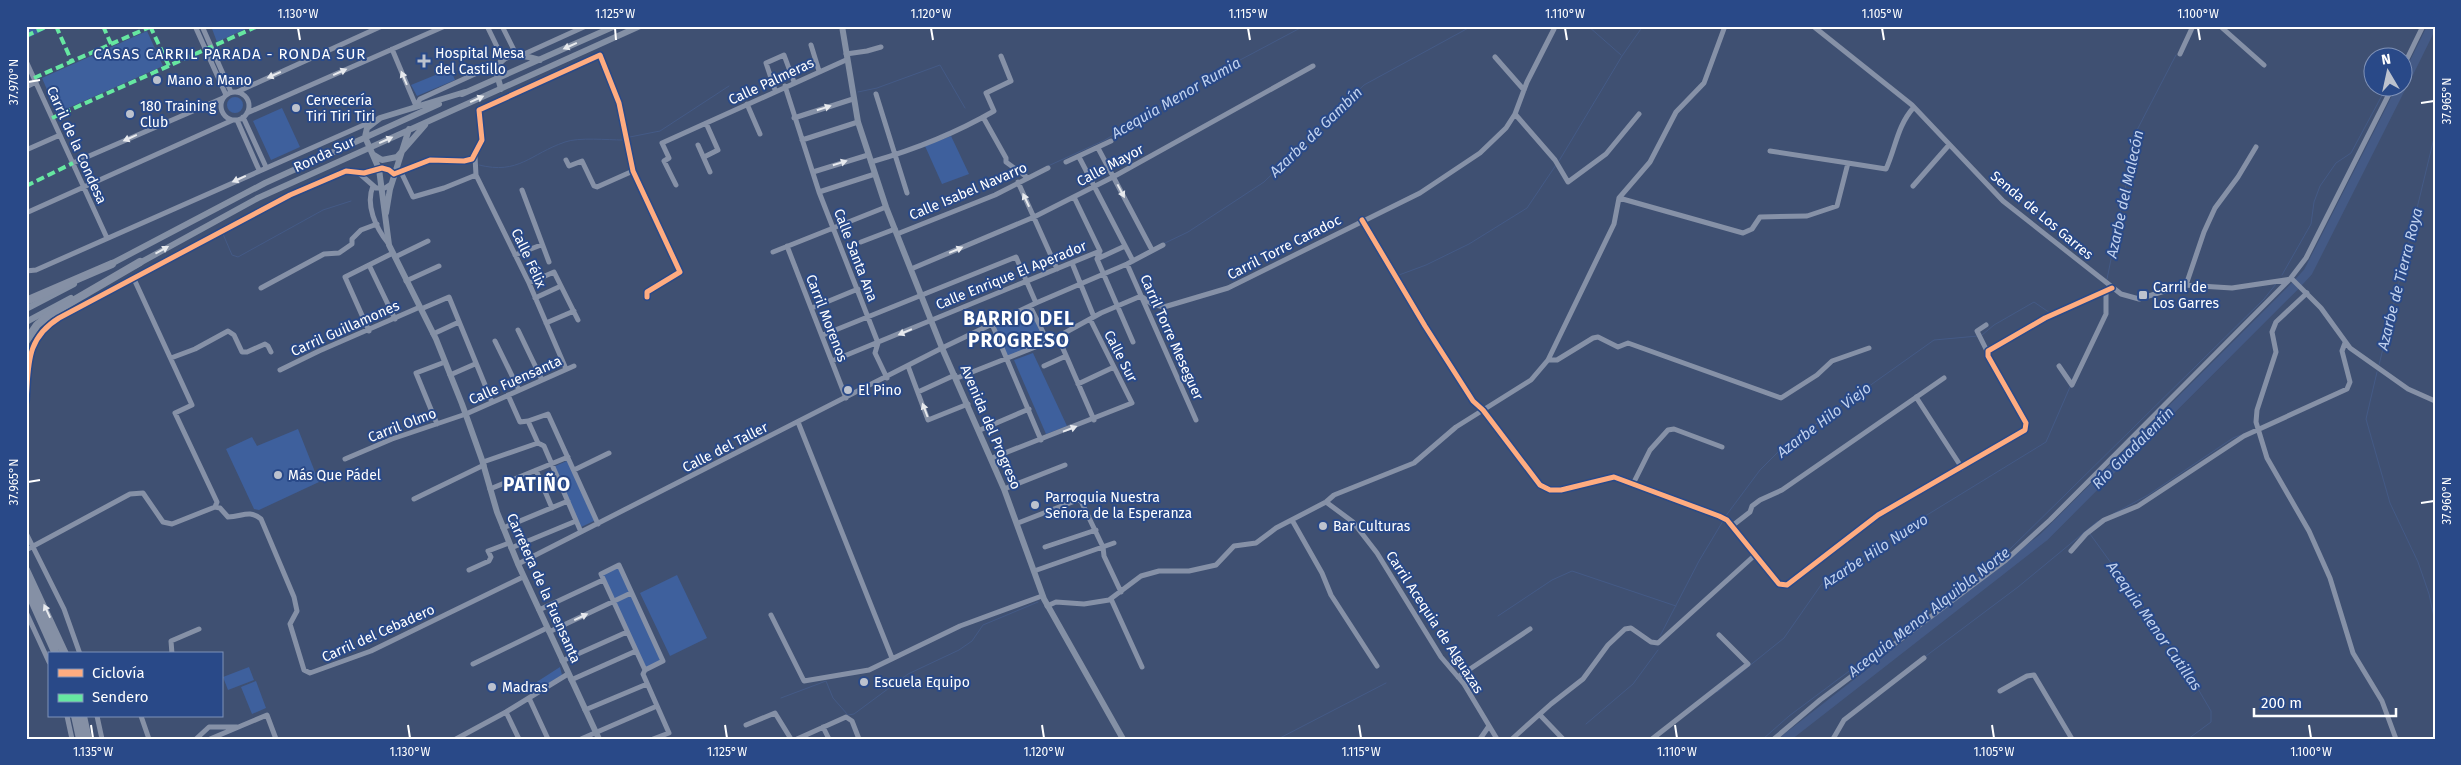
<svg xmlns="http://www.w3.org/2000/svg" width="2461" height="765" viewBox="0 0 2461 765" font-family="'Fira Sans',sans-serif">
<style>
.green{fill:#3e609d}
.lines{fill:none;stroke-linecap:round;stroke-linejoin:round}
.stream{stroke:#445a86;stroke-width:1}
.river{stroke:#445a86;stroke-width:9}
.minor{stroke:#8691a7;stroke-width:5}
.major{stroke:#8490a5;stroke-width:6}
.highway{stroke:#8590a5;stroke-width:8}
.quiet{stroke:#66e7a1;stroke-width:4;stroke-dasharray:8 4;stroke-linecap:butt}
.cycleway-casing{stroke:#294988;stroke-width:8}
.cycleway{stroke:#ffac80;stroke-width:5}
.oneway{fill:#e6e9ed}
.oneway2{fill:#e7e9ed}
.ticks{fill:none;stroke:#fff;stroke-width:2}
.poi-dot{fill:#bcc2ce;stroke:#294988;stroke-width:2}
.labels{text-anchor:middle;stroke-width:4;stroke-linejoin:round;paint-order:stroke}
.poi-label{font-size:14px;fill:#fff;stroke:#294988;text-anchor:start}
.street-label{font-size:14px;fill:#fff;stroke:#294988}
.neighbourhood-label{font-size:15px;letter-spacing:1px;fill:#fff;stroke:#294988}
.water-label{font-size:15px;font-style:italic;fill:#c1d2ef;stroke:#294988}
.district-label{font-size:19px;font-weight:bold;letter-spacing:1px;fill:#fff;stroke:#294988}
.neatline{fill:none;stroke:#fff;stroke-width:2}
.ticks-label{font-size:12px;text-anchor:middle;fill:#fff}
</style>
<rect width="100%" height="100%" fill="#3f5072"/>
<path class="green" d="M26,26H52L26,39Z
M211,26H252L217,42Z
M147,31L163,66L57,113L42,78Z
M450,69L455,80L417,96L411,85Z
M227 105a8 8 0 1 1 16 0a8 8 0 1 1-16 0Z
M282,108L300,147L271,160L253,121Z
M951,136L969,174L942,184L925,146Z
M1030,306L1048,342L1008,358L992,324Z
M1033,353L1067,426L1046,434L1014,360Z
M298,429L319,482L259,510L254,509L226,449L252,437L257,446Z
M569,460L596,520L579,528L553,467Z
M619,565L663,661L645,670L601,574Z
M677,575L707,638L670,656L640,593Z
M249,667L254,680L228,690L223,677Z
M560,667L562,675L536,691L532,685Z
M256,681L266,708L252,714L241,687Z"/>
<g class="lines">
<path class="stream" d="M1588,26L1621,55
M858,92L877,88L940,65L965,108
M630,137L660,131L729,86
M1559,161L1622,56L1643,26
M479,165C519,175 530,154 565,142C579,137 607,140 623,140
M1048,166L1105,140L1210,76L1304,26
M223,234L232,255L238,257L323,210L351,201
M1165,243L1188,232L1264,182L1364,85L1472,26
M1399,275L1426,265L1469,244L1527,208L1556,165
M2282,275L2311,224L2314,202L2320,186L2336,163L2351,153L2386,88
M2107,279L2137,130L2176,55
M1982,335L1994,325L2034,302L2050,313
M2379,365L2435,134
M2377,372L2366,419L2390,503L2418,562L2429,594L2435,622
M2113,514L2148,495L2233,438L2241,435
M1725,517L1760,470L1782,448L1934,340L1978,336
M2090,534L2178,655L2211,711V722L2188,739
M1498,616L1552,580L1572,571L1676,606
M1660,636L1699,561L1723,521
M1926,656L2018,587L2098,521
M1717,692L1784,638L1821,585L1909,526L2046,442L2070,387
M781,698L826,681L833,698L848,715L854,714L908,674L959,650L972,641L983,625L1038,602
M1586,724L1633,684L1658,650
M1278,739L1386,683
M1763,739L1789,716L2003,556L2264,299L2276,284"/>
<path class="river" d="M2404,83L2432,26
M1785,739L2044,537L2295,286L2308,272L2401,88"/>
<path class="minor" d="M195,26L226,95
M202,26L231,92
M487,26L503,59
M502,26L516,54
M1813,26L1912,105L2003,201L2121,294L2139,299L2184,285L2232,288L2292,279L2321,308L2350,348L2408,389L2435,401
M2220,26L2264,65
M811,45L819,71
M392,49L416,106
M846,54L867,51L881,47
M2180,54L2193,26
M522,55L586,26
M1495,57L1524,90
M26,61L107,238
M2404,65L2423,26
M785,86L819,192L878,343L875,353L887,378
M26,87L36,82
M775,90L766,63L784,55L794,82
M221 106a14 14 0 1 1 28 0a14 14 0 1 1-28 0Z
M237,92L382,26
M876,94L907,193
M747,104L760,134
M416,106L420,99L499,63
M247,113L445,26
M1515,114L1555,160L1568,182L1606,154L1639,114
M243,117L266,167
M983,117L1006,158V162L1028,178
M794,118L853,99
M237,120L259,170
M802,140L858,122
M698,145L710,172
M1098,148L1152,250
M26,150L60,135
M1770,151L1848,163
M475,157L476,175L529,283L566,369
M704,157L718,150L706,123
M1079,157L1133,261
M566,160L569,166L582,161L594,186L597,187L633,171
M871,162C913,150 956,133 994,111L986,93L1011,81L1001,56
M1066,162L1111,141
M73,163L223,98
M401,172L413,197L444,188L476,175
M813,172L868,155
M360,174L376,188H385L391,184
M1018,182L1057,269
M676,185L664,161L669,158L662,143L846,60
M373,186C365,205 376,228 388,243
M1913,186L1949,145
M522,190L549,262
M819,192L875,174
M1074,197L1100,251
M1619,198L1743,233L1752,229L1760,217L1807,216L1837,206L1848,163L1886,169C1896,147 1897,126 1914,107
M26,213L233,120
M1362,220L1425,326L1473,401L1483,410L1540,485L1550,490H1561L1614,477L1719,516L1727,520L1779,584L1787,585L1878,515L2025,430L2026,423L1988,356V351L2045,318L2112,288
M897,234L995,195L1048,168
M861,242L895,229
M787,246L846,398
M1100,251L1097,259L1133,342
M773,252L886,207
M515,255L541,245
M395,257L428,241
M1097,259L1125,246
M1072,263L1094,317
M1127,264L1196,420
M369,265L395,319
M911,269L1034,217L1113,177L1313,66
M26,271L36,270L375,120
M134,279L192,405L175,413L217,502L215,507
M406,281L439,266
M529,283L554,272L578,320
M2186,285L2204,232L2215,208L2238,177L2256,147
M261,288L324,254L339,253L352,244V239L361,230L377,224
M2307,293L2276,322L2272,332L2276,352L2257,410L2256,422L2267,458L2309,531L2330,578L2353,653L2382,701L2396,739
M535,298L561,286
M1030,306L1048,342
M812,308L858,289
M421,309L449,297L492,402
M546,323L574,311
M992,324L1041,440
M1986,325L1977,331L1988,353
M518,330L542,380
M369,331L345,277L393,253
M433,334L459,322
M823,335L1016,257L1036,303
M1058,337L1094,420
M495,341L519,390
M171,358L195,349L228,331L234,335L242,352H247L265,344L268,346L271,352
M1548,360H1557L1593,338L1598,337L1618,347L1628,343L1781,398L1817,375L1832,361L1869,348
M832,361L1100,251
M908,366L928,420L968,404
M1044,366L1066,356
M2059,366L2072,385L2106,314V291
M280,370L319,351L420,307
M450,375L475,364
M957,378L1048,342L1101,313L1141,296L1152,304L1164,307L1228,288L1420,193L1480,153L1506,128L1515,114L1527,82L1554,29
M1078,384L1114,367
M918,392L955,375
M508,395L520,422L528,421
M1916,397L1962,468
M26,401C29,366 25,339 59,318L290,195L346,171L364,173L382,168L389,170L394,174L430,160L464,161L472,159L482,140L479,110L600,55L619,103L633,171L680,272L647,292V297
M798,422L892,658
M437,424L416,373L445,362
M980,430L1029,409
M992,458L1132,403L1090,319
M345,459L392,439L466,414L574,366
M483,462L538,443
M536,470L552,508
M574,470L609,453
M1633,484L1650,450L1668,430L1674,429L1722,447
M490,489L568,457
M1004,489L1065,465
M414,499L484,465
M1326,502L1353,522L1377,553L1441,657L1464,684L1497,739
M1292,520L1322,573L1331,595L1377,666
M1018,523L1080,499L1103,547L1104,556L1121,592
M1732,526L1750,512L1752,506L1760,500L1782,490L1944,378
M503,528L568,501
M581,532L544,446L538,443L528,421L548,414L598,524
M26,533L64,609L80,654
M1045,547L1096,530
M511,548L576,521
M26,550L130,494L143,493L163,522L172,524L215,507L220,508L228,517C242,517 249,509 261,519L294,597L297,611L290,624L304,670L310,673L371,651L523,577
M2071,551L2086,534L2104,520L2138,506L2244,436L2347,389L2350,382L2342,351L2345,343
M518,564L942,348L1036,303L1127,264L1163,245
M619,565L663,661L645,670L601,574Z
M469,570L489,561L491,557L488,551L509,543
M1034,571L1114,543
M1111,599L1142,667
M1047,606L1056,602L1084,604L1109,600L1141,576L1159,571H1189L1216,565L1234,546L1256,543L1276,528L1326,502L1334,495L1414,463L1456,427L1531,380L1548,360L1614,224L1619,198L1650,162L1676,112L1704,83L1725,26
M539,610L603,580
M26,612L49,662
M771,615L804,681L869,670L960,626L1042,596
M549,632L631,593
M172,654L171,641L199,629
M562,661L627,632
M473,664L547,628
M645,670L643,674L669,733L653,739
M1458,677L1530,629
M571,680L636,651
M2000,691L2027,676L2034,675L2072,739
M529,698L548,739
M585,710L647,684
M506,712L519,739
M1540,715L1563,739
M67,716L72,739
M97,716L102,739
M141,716L149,739
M746,725L775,713L791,739
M823,727L829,739
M196,739L209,727H237
M210,739L267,715L276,739
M456,739L506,712L568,674
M581,739L657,706
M797,739L846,717L852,721L859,739
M1480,739L1489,726
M1512,739L1551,704L1583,679L1608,645L1625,629L1631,628L1651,642L1658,643L1755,555
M1652,739L1748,664L1719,635
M1774,739L1820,700L2006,560L2050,520L2290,279L2306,258L2392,88
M1833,739L1844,720L1924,658"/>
<path class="major" d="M842,26L858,122L886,207L942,348L1004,489L1044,599L1123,739
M501,89L496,71C503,49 523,55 540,60
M465,92L380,118L367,128L365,137L379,169L389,245L436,339L462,404L482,460L497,512L518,564L599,739
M462,94L615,26
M374,155L382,160L397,157L425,125
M386,213L390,189L409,129
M109,265L265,183L439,104
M136,265L258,198L640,26
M26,309L74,284
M26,322L71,298"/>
<path class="highway" d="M26,301L112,264
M26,341L37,325L49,315L140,262
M26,570L65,654
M26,587L56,654
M75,716L80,739
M83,716L88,739"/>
<path class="quiet" d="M56,26L72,62
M103,26L111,44
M150,26L169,66
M26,36L48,26
M34,78L152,26
M52,118L258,26
M26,186L73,163"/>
<defs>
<path id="cycleway" d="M1362,220L1425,326L1473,401L1483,410L1540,485L1550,490H1561L1614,477L1719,516L1727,520L1779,584L1787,585L1878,515L2025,430L2026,423L1988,356V351L2045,318L2112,288
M26,401C29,366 25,339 59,318L290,195L346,171L364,173L382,168L389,170L394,174L430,160L464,161L472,159L482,140L479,110L600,55L619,103L633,171L680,272L647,292V297"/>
</defs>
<use href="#cycleway" class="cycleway-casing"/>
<use href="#cycleway" class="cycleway"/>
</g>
<defs><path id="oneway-solid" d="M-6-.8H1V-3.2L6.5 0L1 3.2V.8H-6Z" transform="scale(1.25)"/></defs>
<g class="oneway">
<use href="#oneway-solid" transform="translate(570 46) rotate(156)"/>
<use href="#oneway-solid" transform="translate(477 99) rotate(-24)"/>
<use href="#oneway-solid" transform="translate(386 140) rotate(-24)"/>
<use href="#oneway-solid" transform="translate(162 250) rotate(-29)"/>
</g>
<g class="oneway2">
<use href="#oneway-solid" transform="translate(340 72) rotate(-24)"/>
<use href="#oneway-solid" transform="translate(274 75) rotate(156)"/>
<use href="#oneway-solid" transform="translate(404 78) rotate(-113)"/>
<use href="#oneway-solid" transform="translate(824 108) rotate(-17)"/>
<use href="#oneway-solid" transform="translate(130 138) rotate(156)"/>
<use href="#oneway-solid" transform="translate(840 163) rotate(-17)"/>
<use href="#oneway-solid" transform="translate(239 179) rotate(156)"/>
<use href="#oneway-solid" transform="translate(1121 191) rotate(62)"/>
<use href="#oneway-solid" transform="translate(1026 200) rotate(-115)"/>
<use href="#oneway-solid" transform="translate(956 250) rotate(-23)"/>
<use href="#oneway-solid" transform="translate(905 332) rotate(157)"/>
<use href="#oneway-solid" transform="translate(925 410) rotate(-111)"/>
<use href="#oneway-solid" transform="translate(1070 429) rotate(-21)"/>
<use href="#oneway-solid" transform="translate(47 611) rotate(-115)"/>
<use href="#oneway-solid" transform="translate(581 617) rotate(-25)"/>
</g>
<path class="ticks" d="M298,28L300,40M615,28L616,40M931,28L933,40M1248,28L1250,40M1565,28L1567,40M1882,28L1884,40M2198,28L2200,40M28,82L40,80M2421,103L2434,101M28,482L40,480M2421,503L2434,501M91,725L93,738M408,725L410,738M725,725L727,738M1042,725L1044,738M1359,725L1361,738M1675,725L1677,738M1992,725L1994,738M2309,725L2311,738"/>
<g class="poi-dot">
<path d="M421.5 53.5h5v5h5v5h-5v5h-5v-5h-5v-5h5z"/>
<circle cx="157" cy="80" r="5"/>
<circle cx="296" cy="108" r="5"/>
<circle cx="130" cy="114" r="5"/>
<rect x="2138" y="290" width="10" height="10" rx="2.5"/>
<circle cx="848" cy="390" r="5"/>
<circle cx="278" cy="475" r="5"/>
<circle cx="1035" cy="505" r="5"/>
<circle cx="1323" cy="526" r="5"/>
<circle cx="864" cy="682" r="5"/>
<circle cx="492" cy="687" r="5"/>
</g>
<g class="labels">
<g class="poi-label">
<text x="435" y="58">Hospital Mesa<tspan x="435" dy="16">del Castillo</tspan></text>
<text x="167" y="85">Mano a Mano</text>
<text x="306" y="105">Cervecería<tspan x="306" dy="16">Tiri Tiri Tiri</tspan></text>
<text x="140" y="111">180 Training<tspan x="140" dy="16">Club</tspan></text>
<text x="2153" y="292">Carril de<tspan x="2153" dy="16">Los Garres</tspan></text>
<text x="858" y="395">El Pino</text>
<text x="288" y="480">Más Que Pádel</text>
<text x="1045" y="502">Parroquia Nuestra<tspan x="1045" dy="16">Señora de la Esperanza</tspan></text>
<text x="1333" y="531">Bar Culturas</text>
<text x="874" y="687">Escuela Equipo</text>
<text x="502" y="692">Madras</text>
</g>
<g class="street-label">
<text transform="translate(771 81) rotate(-25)" y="5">Calle Palmeras</text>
<text transform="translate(77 145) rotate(66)" y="5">Carril de la Condesa</text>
<text transform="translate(324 154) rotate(-25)" y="5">Ronda Sur</text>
<text transform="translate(1110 165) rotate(-28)" y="5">Calle Mayor</text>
<text transform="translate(968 191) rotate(-23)" y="5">Calle Isabel Navarro</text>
<text transform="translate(2042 215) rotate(40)" y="5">Senda de Los Garres</text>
<text transform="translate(1284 247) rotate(-27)" y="5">Carril Torre Caradoc</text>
<text transform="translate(856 255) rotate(69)" y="5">Calle Santa Ana</text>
<text transform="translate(529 258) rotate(65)" y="5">Calle Félix</text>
<text transform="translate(1011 275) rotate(-22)" y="5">Calle Enrique El Aperador</text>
<text transform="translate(827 318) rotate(69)" y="5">Carril Morenos</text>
<text transform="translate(345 328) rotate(-24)" y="5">Carril Guillamones</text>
<text transform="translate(1172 337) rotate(66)" y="5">Carril Torre Meseguer</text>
<text transform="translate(1121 356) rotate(63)" y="5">Calle Sur</text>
<text transform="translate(515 380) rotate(-24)" y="5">Calle Fuensanta</text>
<text transform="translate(402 425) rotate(-21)" y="5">Carril Olmo</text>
<text transform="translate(991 427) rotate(67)" y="5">Avenida del Progreso</text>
<text transform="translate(725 447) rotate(-27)" y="5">Calle del Taller</text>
<text transform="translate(544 588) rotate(66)" y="5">Carretera de la Fuensanta</text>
<text transform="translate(1435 622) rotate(57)" y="5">Carril Acequia de Alguazas</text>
<text transform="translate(378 633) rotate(-24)" y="5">Carril del Cebadero</text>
</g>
<g class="neighbourhood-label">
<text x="230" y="59">CASAS CARRIL PARADA - RONDA SUR</text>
</g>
<g class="water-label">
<text transform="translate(1176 98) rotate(-30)" y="5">Acequia Menor Rumia</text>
<text transform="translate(1316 132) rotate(-44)" y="5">Azarbe de Gambín</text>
<text transform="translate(2125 194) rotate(-78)" y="5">Azarbe del Malecón</text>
<text transform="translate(2400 279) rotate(-76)" y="5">Azarbe de Tierra Roya</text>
<text transform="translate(1824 420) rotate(-37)" y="5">Azarbe Hilo Viejo</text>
<text transform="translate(2133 448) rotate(-45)" y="5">Río Guadalentín</text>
<text transform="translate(1875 551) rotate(-33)" y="5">Azarbe Hilo Nuevo</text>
<text transform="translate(1929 612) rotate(-38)" y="5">Acequia Menor Alquibla Norte</text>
<text transform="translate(2154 626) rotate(55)" y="5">Acequia Menor Cutillas</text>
</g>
<g class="district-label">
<text x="1019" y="325">BARRIO DEL<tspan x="1019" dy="22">PROGRESO</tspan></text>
<text x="537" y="491">PATIÑO</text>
</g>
</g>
<rect width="2461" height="765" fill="none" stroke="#294988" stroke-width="55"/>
<rect x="48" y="652" width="175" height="65" fill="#294988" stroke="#7f92b8"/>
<rect x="58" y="669" width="25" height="8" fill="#ffac80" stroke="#7f92b8"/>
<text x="92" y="678" font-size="15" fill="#ffffff">Ciclovía</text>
<rect x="58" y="694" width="25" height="8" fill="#66e7a1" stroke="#7f92b8"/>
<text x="92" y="702" font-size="15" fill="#ffffff">Sendero</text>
<g transform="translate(2388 72) rotate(351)"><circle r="24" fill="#294988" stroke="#7f92b8"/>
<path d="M0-4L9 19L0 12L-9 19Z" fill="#bcc2ce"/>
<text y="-8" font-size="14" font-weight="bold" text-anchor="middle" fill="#ffffff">N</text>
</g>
<path d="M2254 708v8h142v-8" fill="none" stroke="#ffffff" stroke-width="2.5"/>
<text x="2261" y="708" font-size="15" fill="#ffffff" stroke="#294988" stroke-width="4" paint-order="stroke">200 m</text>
<rect x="28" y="28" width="2406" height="710" class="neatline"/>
<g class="ticks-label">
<text x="298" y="18">1.130°W</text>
<text x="615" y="18">1.125°W</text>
<text x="931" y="18">1.120°W</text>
<text x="1248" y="18">1.115°W</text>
<text x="1565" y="18">1.110°W</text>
<text x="1882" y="18">1.105°W</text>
<text x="2198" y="18">1.100°W</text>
<text transform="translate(14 82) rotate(-90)" y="4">37.970°N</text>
<text transform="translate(2447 101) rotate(-90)" y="4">37.965°N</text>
<text transform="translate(14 482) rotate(-90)" y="4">37.965°N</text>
<text transform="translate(2447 501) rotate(-90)" y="4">37.960°N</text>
<text x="93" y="756">1.135°W</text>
<text x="410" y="756">1.130°W</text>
<text x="727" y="756">1.125°W</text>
<text x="1044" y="756">1.120°W</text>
<text x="1361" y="756">1.115°W</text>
<text x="1677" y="756">1.110°W</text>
<text x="1994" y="756">1.105°W</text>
<text x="2311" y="756">1.100°W</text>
</g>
</svg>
